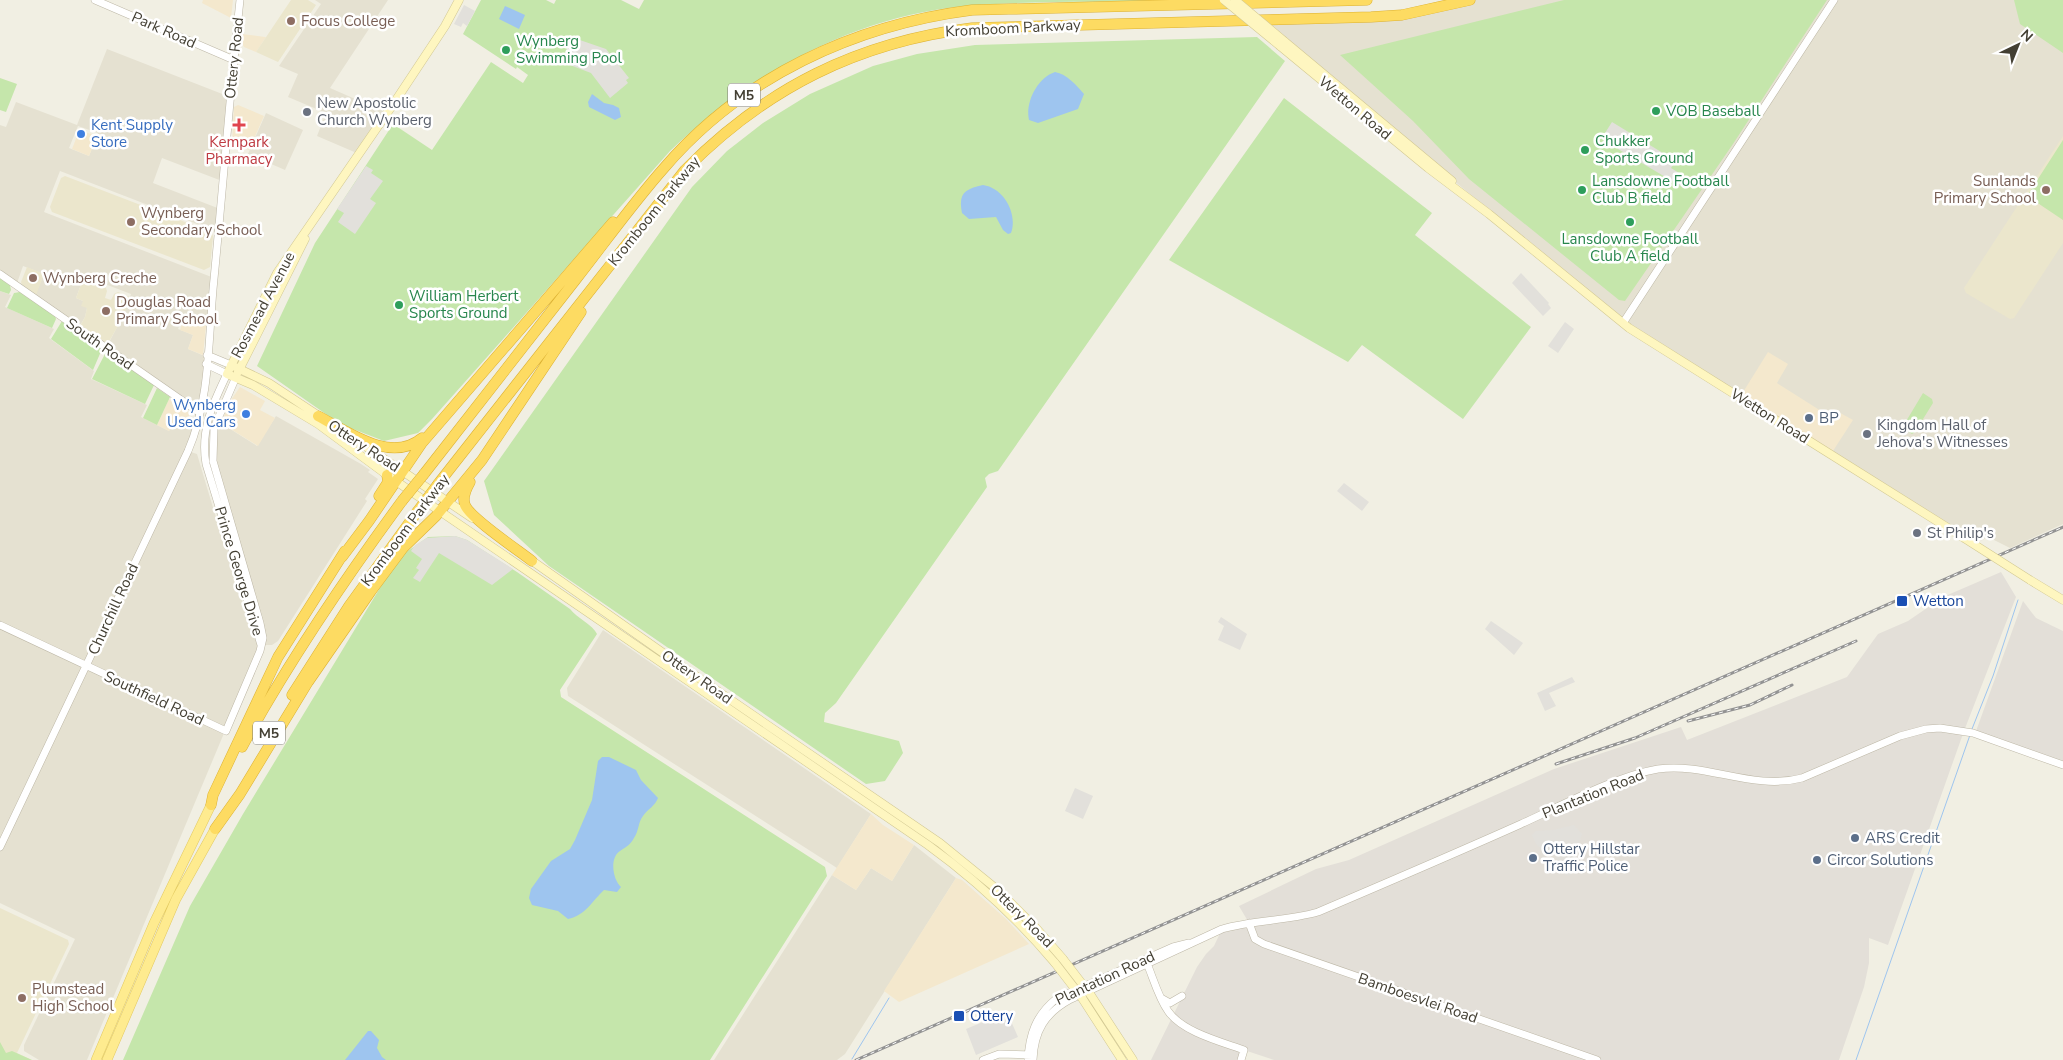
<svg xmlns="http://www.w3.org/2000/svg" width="2063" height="1060" viewBox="0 0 2063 1060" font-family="'Nunito Sans',sans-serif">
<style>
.residential{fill:#e5e1d1;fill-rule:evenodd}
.commercial{fill:#f4e8cd}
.industrial{fill:#e3dfd8}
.education{fill:#ebe6cc}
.green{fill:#c5e6ab}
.parking{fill:#e2e0db}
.water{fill:#9ec5ef}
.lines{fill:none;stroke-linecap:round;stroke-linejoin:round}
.stream{stroke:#9ec5ef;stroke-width:1}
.tertiary-casing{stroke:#bdb7a6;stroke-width:8}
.secondary-casing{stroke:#d2c892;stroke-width:9}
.primary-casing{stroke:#e3ca60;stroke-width:10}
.motorway-casing{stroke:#dcb132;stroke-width:11}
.tertiary{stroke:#fff;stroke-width:7}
.secondary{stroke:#fef6c0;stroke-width:8}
.primary{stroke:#feeb8f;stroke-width:9}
.motorway{stroke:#fddb62;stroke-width:10}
.rail-casing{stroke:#939393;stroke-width:3}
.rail{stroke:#fff;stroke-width:1;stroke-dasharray:4;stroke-linecap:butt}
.secondary-bridge-casing{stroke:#d2c892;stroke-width:9;stroke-linecap:butt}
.motorway-bridge-casing{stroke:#dcb132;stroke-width:11;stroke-linecap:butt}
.secondary-bridge{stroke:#fef6c0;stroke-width:8}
.motorway-bridge{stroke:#fddb62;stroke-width:10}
.education-dot{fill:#8d6e63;stroke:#fff;stroke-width:2}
.leisure-dot{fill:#2e9e5b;stroke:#fff;stroke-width:2}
.worship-dot{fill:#6b7280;stroke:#fff;stroke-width:2}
.health-dot{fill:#e0444e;stroke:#fff;stroke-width:2}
.shop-dot{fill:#3f7fe0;stroke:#fff;stroke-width:2}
.service-dot{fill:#5c6f8a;stroke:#fff;stroke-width:2}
.transit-dot{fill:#1a4fb4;stroke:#fff;stroke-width:2}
.labels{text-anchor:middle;stroke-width:5;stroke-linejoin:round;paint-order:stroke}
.shield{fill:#fff;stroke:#7b7970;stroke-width:1}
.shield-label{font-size:14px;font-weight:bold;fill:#433f33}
.education-label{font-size:15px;fill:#785e54;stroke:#fff;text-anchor:start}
.street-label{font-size:15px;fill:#433f33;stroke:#fff}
.leisure-label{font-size:15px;fill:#27864d;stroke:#fff;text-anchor:start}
.worship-label{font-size:15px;fill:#5b616d;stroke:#fff;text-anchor:start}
.shop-label{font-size:15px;fill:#366cbe;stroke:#fff;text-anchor:start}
.health-label{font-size:15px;fill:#be3a42;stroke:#fff}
.service-label{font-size:15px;fill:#4e5e75;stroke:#fff;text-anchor:start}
.transit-label{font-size:15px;fill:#164399;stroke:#fff;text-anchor:start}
</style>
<rect width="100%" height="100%" fill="#f1efe3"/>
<path class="residential" d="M315,0H388L330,88L387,113L359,154L317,136L326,113L288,97L298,74L279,66L321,4Z
M1460,0H2063V524L2010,548L1988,537L1975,544L1621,320L1261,20L1389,15Z
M107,49L230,97L222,181L162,158L153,183L220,209L218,232L60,171L44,212L214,278L210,324L184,314L178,329L193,335L188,349L207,357L200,414L106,348L123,316L131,294L84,276L76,298L83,301L87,308L85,317L78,329L34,298L44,274L23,266L17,283L0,275V125L6,127L16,102L77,125ZM78,126L98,133L89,156L69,148Z
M266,113L303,130L285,170L248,154Z
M0,291L11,295L5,307L54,329L49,338L94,371L91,379L147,405L141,417L169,431L175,418L196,428L188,451L197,454L217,521L222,520L259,639L215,471L216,420L257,446L276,416L361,464L370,470L368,472L378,479L365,499L367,501L278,641L272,645H261L87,1060H39L24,1051V1045L75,939L0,903Z
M603,630L871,814L837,868L568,696L567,688Z
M914,845L956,878L845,1054L837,1060H714L832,875L856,890L871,868L892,881Z"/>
<path class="commercial" d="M203,0H233L231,18L202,3Z
M242,34L265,37H266L256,52L244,47L241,42Z
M238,105L264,116L249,150L232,143L234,107Z
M79,131H82L97,136L89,156L72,149Z
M184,318L206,326L203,355L188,349L193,335L180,330Z
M1768,352L1788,364L1777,383L1829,416L1833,409L1853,420L1831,454L1740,397Z
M240,387L265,401L260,410L275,418L258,446L221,423L231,400Z
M169,399L188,412L191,422L190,425L176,418L169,431L157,425Z
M871,814L883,825L914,845L892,881L871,868L856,890L832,875Z
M956,878L962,880L1006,919L1029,944L899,1002L884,991Z"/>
<path class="industrial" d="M2001,572L2016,597L1964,731L1888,945L1869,938V963L1864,987L1839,1060H1274L1244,1050L1241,1060H1151L1197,967L1206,954L1214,946L1222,929L1249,923L1239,906L1316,869L1349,860L1554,769L1681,727L1687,740L1847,677L1878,634L1908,621L1943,597Z
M2023,601L2036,618L2063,631V765L1975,734Z"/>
<path class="education" d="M291,0H308L316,5L278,62L256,52Z
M2063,136V243L2014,318L2010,319L1966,293L1964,288Z
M65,176L211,232L213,236L210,267L204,270L52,212L50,207L61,178Z
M27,267L44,274L36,295L22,286L21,282Z
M83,279L106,288L107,291L105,298L111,300L114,294L118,292L130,297L123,317L107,345L80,326L85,317L87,308L81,306L83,301L76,298Z
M0,908L68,940L69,944L17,1053L32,1060H0Z"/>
<path class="green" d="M481,0H546L554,4L556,0H621L639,9L644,0H1173C1104,3 1034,0 965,6C852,17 751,73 670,151L432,419L418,433L384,441L340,424L257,366L315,243L393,124L432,150L491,62L523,83L528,75L517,67L516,69L463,34Z
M1564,0H1827L1733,144L1625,301L1619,300L1469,179L1413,121L1340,55Z
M2014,0H2063V53L2020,24Z
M1257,37L1285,61L998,471L989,474L985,478L987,487L836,703L825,713L824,722L899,741L903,753L885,781L866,784L549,566L494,515L484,481L692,187L727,151L763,123L810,94L873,66L917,54L975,45Z
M0,78L17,84L6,112L0,110Z
M1284,98L1432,213L1415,235L1531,327L1463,419L1362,345L1348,362L1169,260Z
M2063,140V220L2027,196Z
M0,278L10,285L11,290L9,294L0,291Z
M20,292L55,316L56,319L52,328L7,308L14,293Z
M62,321L102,349L93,370L51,339Z
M106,352L154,385L145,404L92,379Z
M157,388L170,397L157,425L143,418Z
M1923,393L1932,399L1933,403L1915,432L1912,434L1902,428Z
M455,536L467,540L517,572L570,609C577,618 593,625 597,634L560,690L561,697L825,867L827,876L710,1060H123L190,906L243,814L389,573L402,555L428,537Z
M0,1042L6,1053L12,1051L32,1060H0Z"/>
<path class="parking" d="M464,5L475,11L467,26L463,23L461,27L454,24Z
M571,37L606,49L629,78L626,80L628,83L610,98L591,73L562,62Z
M1612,122L1676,161L1671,168L1689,179L1684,188L1618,149L1622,143L1605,133Z
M366,166L373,170L371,173L383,181L370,199L376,203L355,234L338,222L344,213L337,209Z
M1521,273L1549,303L1548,304L1551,308L1543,316L1512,283Z
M1565,322L1574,329L1558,353L1548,346Z
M1344,483L1369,502L1362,511L1337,491Z
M455,536L467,540L513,569L492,585L439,553L420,582L413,578L419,570L416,568L422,559L411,551L415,545L427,538Z
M1221,617L1247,634L1240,650L1218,640L1224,626L1218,622Z
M1491,621L1523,643L1514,655L1485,629Z
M1572,677L1575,682L1549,693L1556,706L1545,711L1537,693Z
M1075,788L1093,796L1083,819L1065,811Z
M1574,825L1582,834L1570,876L1565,875L1553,852L1544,851L1536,844L1532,835L1536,831L1553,830Z
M1007,1012L1018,1037L976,1055L966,1029Z"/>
<path class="water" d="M505,6L525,15L519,29L499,19Z
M1055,72C1067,74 1076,85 1084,94L1078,109L1038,123L1029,120C1025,103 1037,78 1055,72Z
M592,94L604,103L613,105L619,108L621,117L615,120L589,107L588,102Z
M983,185C1004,188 1018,214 1011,233L1008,234L1003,230L996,217L969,219L962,213C958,193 965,189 983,185Z
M602,757H609L636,770L641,780L658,798C655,806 648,809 643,816C638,822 639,831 634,838C630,845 626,847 620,851C609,858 613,880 621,887L617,892L604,890C593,900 585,916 568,919L558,911L532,905L529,898L531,889L551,861L570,849L575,840L592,800L598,761Z
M368,1031H371L379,1040L377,1048L382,1057L386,1060H345Z"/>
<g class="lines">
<path class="stream" d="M1972,729L1993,676L2018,600
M852,1059L889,998
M1856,1060L1970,735"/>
<defs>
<path id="tertiary" d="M95,0L234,60
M0,274L200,413
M1623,323L1834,0
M207,355L231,365
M206,364L227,374C213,403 200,430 206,464L261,645
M0,625L226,731L260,651L263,638L260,623L213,461L214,428L236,377
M0,847L188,451C211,398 208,336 214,279C223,186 230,93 240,0
M1249,923L1255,939L1264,944L1597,1060
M1146,961C1153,977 1158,997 1168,1011C1182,1032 1222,1042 1244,1050L1241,1060
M1161,998L1170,1003L1182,996
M983,1060L999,1054L1032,1055
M1028,1060C1029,1035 1036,1015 1056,999L1173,947L1189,943
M1033,1060C1034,1031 1045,1013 1071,999L1222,929C1253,920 1287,921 1318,912C1386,883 1454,854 1521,824C1561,806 1616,776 1658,769C1706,762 1753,791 1802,778L1900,736L1926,729L1940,728L1973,733L2063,765"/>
<path id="secondary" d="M459,0L445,26L394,103L277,273L227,374L253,385L318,424L387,475L928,845C975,879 1017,918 1055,963
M1284,41L1452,181
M1280,46L1428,168L1489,214L1629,328L1964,538
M231,365L269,383L322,418
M238,372L305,239
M359,442L472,518
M528,558L703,681L940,843L999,891L1036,928L1063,959
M2030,580L2063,600
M1090,994L1133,1060
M1082,998L1122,1060"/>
<path id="primary" d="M96,1060L154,923L211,805
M107,1060L176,899L215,829"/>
<path id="motorway" d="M318,416C348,432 391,464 422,438
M424,474C475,408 526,343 577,278C606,241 633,203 664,168C742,77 854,25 972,10L1367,0
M470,482C466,489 462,497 465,505C470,518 518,550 532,561
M438,484L685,170C766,88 858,42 972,28L1371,17L1402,15L1470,0
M379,496L388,482L387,475
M342,557L369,521L422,443L613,222
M292,695L349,606L417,512
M242,747C289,661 344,580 402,501
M211,805L213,795L278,657L345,551
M215,829L240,794L308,682L371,591L403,548L436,516L482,460L581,312"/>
</defs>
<use href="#tertiary" class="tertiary-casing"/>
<use href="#secondary" class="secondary-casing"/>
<use href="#primary" class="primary-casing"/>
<use href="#motorway" class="motorway-casing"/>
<use href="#tertiary" class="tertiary"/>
<use href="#secondary" class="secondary"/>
<use href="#primary" class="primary"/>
<use href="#motorway" class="motorway"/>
<defs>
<path id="rail" d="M1688,721L1750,705L1792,685
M1556,764L1635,738L1856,641
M856,1060L2063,527"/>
</defs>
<use href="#rail" class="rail-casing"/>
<use href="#rail" class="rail"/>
<defs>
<path id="secondary-bridge" d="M1224,0L1280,46
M1235,0L1284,41
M1964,538L2030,580
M1063,959L1090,994
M1055,963L1082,998"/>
<path id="motorway-bridge" d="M402,501L424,474
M417,512L438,484"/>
</defs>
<use href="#secondary-bridge" class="secondary-bridge-casing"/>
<use href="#motorway-bridge" class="motorway-bridge-casing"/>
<use href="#secondary-bridge" class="secondary-bridge"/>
<use href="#motorway-bridge" class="motorway-bridge"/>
</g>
<g class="education-dot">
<circle cx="291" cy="21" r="5"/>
<circle cx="2046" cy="190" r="5"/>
<circle cx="131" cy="222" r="5"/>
<circle cx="33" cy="278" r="5"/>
<circle cx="106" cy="311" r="5"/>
<circle cx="22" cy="998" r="5"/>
</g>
<g class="leisure-dot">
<circle cx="506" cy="50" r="5"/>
<circle cx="1656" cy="111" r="5"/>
<circle cx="1585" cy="150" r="5"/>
<circle cx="1582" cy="190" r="5"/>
<circle cx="1630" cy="222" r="5"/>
<circle cx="399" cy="305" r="5"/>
</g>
<g class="worship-dot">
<circle cx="307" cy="112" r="5"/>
<circle cx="1867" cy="434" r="5"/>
<circle cx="1917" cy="533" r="5"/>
</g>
<path class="health-dot" d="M236.5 117.5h5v5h5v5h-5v5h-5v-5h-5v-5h5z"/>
<g class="shop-dot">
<circle cx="81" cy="134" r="5"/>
<circle cx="246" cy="414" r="5"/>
</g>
<g class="service-dot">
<circle cx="1809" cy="418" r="5"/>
<circle cx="1855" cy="838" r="5"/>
<circle cx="1533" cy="858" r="5"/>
<circle cx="1817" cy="860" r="5"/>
</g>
<g class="transit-dot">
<rect x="1896" y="595" width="12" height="12" rx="2.5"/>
<rect x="953" y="1010" width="12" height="12" rx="2.5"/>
</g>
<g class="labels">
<g class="shield">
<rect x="728" y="83.5" width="32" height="23" rx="4"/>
<rect x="253" y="721.5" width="32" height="23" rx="4"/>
</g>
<g class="shield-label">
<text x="744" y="100">M5</text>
<text x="269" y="738">M5</text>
</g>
<g class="education-label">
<text x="301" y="26">Focus College</text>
<text x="2036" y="186" text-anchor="end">Sunlands<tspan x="2036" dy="17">Primary School</tspan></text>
<text x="141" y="218">Wynberg<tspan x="141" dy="17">Secondary School</tspan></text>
<text x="43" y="283">Wynberg Creche</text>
<text x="116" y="307">Douglas Road<tspan x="116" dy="17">Primary School</tspan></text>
<text x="32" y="994">Plumstead<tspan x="32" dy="17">High School</tspan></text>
</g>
<g class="street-label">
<text transform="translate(1013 28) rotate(-3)" y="5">Kromboom Parkway</text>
<text transform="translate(164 30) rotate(24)" y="5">Park Road</text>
<text transform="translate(234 58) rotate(-84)" y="5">Ottery Road</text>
<text transform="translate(1355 108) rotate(40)" y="5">Wetton Road</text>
<text transform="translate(654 211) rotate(-51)" y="5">Kromboom Parkway</text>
<text transform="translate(263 305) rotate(-62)" y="5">Rosmead Avenue</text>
<text transform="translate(100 344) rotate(35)" y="5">South Road</text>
<text transform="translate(1770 416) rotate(32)" y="5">Wetton Road</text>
<text transform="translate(364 446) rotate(33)" y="5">Ottery Road</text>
<text transform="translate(405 530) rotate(-53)" y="5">Kromboom Parkway</text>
<text transform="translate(239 571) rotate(73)" y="5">Prince George Drive</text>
<text transform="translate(113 609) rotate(-65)" y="5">Churchill Road</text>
<text transform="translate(697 677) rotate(35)" y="5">Ottery Road</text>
<text transform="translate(154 698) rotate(25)" y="5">Southfield Road</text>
<text transform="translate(1593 794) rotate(-22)" y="5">Plantation Road</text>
<text transform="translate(1022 916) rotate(45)" y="5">Ottery Road</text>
<text transform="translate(1105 978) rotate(-25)" y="5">Plantation Road</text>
<text transform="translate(1418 998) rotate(19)" y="5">Bamboesvlei Road</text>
</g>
<g class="leisure-label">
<text x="516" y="46">Wynberg<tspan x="516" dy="17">Swimming Pool</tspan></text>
<text x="1666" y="116">VOB Baseball</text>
<text x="1595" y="146">Chukker<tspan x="1595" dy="17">Sports Ground</tspan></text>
<text x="1592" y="186">Lansdowne Football<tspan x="1592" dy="17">Club B field</tspan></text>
<text x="1630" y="244" text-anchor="middle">Lansdowne Football<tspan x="1630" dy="17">Club A field</tspan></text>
<text x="409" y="301">William Herbert<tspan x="409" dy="17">Sports Ground</tspan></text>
</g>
<g class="worship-label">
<text x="317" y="108">New Apostolic<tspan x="317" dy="17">Church Wynberg</tspan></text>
<text x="1877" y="430">Kingdom Hall of<tspan x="1877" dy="17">Jehova's Witnesses</tspan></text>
<text x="1927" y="538">St Philip's</text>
</g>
<g class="shop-label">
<text x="91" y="130">Kent Supply<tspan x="91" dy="17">Store</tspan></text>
<text x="236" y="410" text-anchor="end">Wynberg<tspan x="236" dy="17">Used Cars</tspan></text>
</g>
<g class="health-label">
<text x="239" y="147">Kempark<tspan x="239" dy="17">Pharmacy</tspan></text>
</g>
<g class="service-label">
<text x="1819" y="423">BP</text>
<text x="1865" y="843">ARS Credit</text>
<text x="1543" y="854">Ottery Hillstar<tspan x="1543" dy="17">Traffic Police</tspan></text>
<text x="1827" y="865">Circor Solutions</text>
</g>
<g class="transit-label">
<text x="1913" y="606">Wetton</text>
<text x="970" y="1021">Ottery</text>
</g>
</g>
<g transform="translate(2018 45) rotate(43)" stroke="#ffffff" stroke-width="4" paint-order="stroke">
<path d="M0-4L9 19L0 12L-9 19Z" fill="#433f33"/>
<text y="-8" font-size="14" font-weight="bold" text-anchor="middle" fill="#433f33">N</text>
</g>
</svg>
